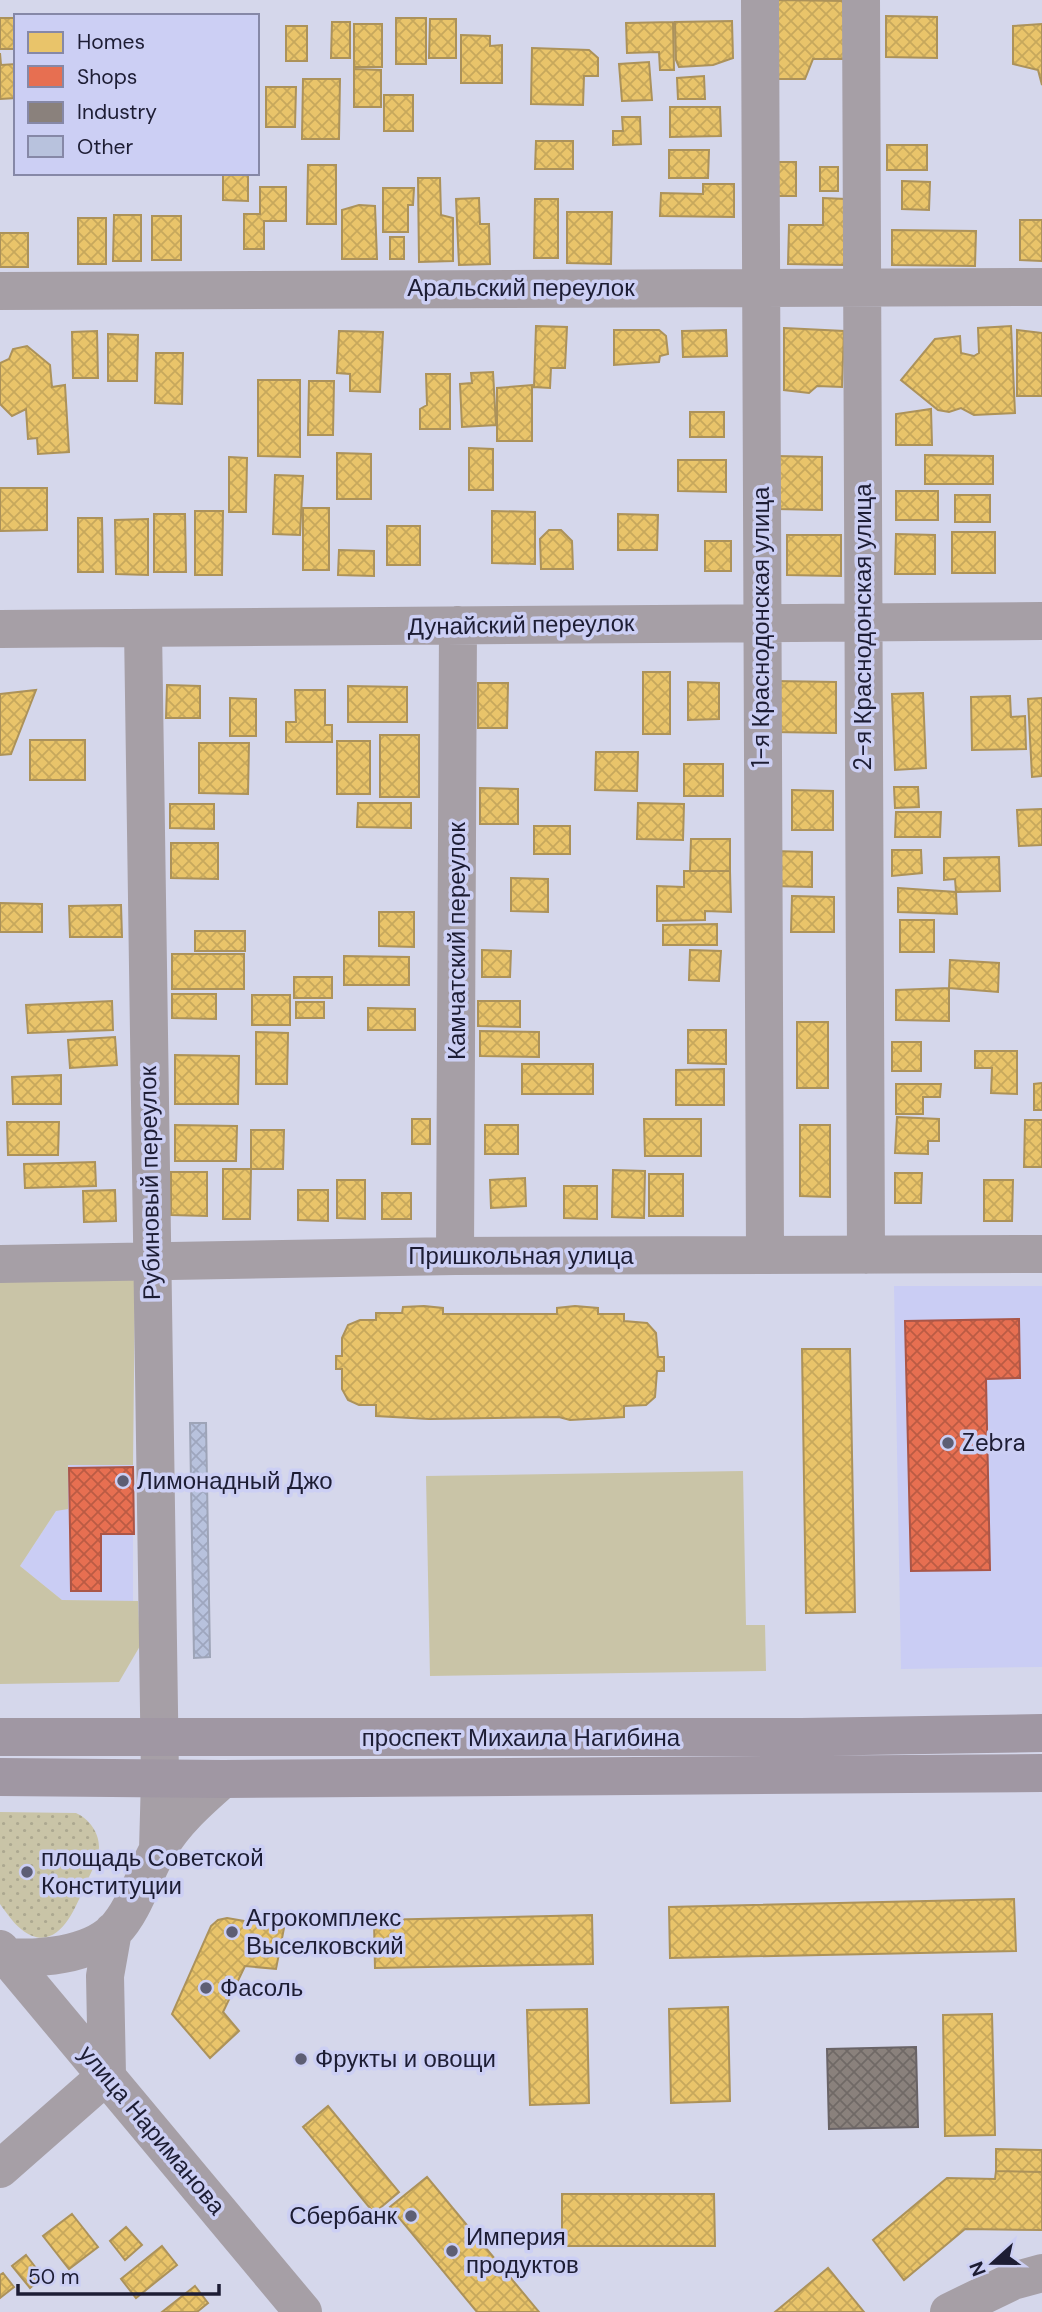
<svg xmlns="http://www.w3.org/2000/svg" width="1042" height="2312" viewBox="0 0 1042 2312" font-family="'DM Sans',sans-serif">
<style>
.built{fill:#cacdf4}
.grass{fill:url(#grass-dots)}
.park{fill:#c9c4a7}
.homes{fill:url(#homes-cross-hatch);stroke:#ac925a;stroke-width:2}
.shops{fill:url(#shops-cross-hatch);stroke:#aa5648;stroke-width:2}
.industry{fill:url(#industry-cross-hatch);stroke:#696366;stroke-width:2}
.building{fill:url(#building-cross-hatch);stroke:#9ea4b7;stroke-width:2}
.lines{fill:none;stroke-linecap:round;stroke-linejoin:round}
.minor{stroke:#a69fa6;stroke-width:38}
.major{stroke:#a097a3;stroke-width:38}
.poi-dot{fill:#5d5e74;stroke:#cccff4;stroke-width:2.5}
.labels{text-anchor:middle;stroke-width:7;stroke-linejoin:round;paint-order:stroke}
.street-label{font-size:24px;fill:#1d1d34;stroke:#cccff4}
.poi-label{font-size:24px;fill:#1d1d34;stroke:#cccff4;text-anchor:start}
</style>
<defs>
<pattern id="grass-dots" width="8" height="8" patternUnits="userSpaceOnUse" patternTransform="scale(1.75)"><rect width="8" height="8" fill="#c9c4a7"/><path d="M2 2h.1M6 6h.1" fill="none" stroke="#aca890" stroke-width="1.8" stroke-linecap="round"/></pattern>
<pattern id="homes-cross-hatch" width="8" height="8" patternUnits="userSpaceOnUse" patternTransform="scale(1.75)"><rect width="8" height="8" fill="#e9c46a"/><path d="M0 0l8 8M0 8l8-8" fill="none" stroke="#c7a85c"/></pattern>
<pattern id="shops-cross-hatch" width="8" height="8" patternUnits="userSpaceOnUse" patternTransform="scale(1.75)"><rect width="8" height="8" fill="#e76f51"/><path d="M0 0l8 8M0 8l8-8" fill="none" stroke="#bb5b44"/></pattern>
<pattern id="industry-cross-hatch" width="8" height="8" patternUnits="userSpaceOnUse" patternTransform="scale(1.75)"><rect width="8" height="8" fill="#8a817c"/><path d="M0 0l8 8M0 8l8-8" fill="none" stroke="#706966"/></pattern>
<pattern id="building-cross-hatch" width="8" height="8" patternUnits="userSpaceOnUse" patternTransform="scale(1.75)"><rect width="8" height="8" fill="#b8c2dd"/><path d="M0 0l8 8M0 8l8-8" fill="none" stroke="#9ea6be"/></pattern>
</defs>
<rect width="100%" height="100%" fill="#d5d7eb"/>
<path class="built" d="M894,1286H1042V1667L901,1669Z
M68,1465H133V1601L62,1600L20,1566L56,1511Z"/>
<path class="grass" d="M0,1812L76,1813C89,1819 99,1832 99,1847C99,1860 89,1876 84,1887C75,1911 55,1957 21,1929C13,1923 6,1912 0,1904Z"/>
<path class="park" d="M119,1267L135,1282L133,1465H68V1509L56,1511L20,1566L62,1600L138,1601L140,1646L119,1682L0,1684V1271Z
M743,1471L746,1625H765L766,1671L430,1676L426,1476Z"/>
<path class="homes" d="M777,0L846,1V59H813L805,79H777Z
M886,16L937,17V58L886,57Z
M0,18H16V49H0Z
M396,18H426V64H396Z
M430,19H456V58H429Z
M732,21L733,58L713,65L679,67L676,60L675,22Z
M332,22H350V58H331Z
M673,22L674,70H660L659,52L627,53L626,23Z
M354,24H382V67H354Z
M1042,24V85L1038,70L1013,64V26Z
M286,26H307V61H286Z
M461,35L490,36V46L502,45V83H461Z
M532,48L589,50L598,58V76H584L583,105L531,104Z
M0,53L1,65L16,64V98L0,99Z
M649,62L652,100L622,101L619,64Z
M354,69L381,70V107H354Z
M704,76L705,99H678L677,78Z
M303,79H340L339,139H302Z
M266,87H296L295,127H266Z
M384,95H413V131H384Z
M670,107H720L721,136L670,137Z
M622,117H640L641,144L613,145V131H623Z
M536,141H573V169H535Z
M887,145H927V170H887Z
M669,150H709L708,178H669Z
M777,162H796V196H777Z
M308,165H336V224H307Z
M820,167H838V191H820Z
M223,173H248V201L223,200Z
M418,178H440L441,215L453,218V261L419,262Z
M902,181L930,182L929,210L902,209Z
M703,184H734V217L660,216L661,193L703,194Z
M260,187H286V221H264V249H244V214H260Z
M383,188H414L413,205H408V232H383Z
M479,198L480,224H489L490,264L459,265L456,199Z
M823,198L846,199L844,265L788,264L789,225H823Z
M535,199H558V258H534Z
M359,205L375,206L377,259H342V210Z
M567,212H612L611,264L567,263Z
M114,215H141V261H113Z
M152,216H181V260H152Z
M78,218H106V264H78Z
M1020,220H1042V261L1020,260Z
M892,230L976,231L975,266L892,265Z
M0,233H28V267H0Z
M390,237H404V259H390Z
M536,326L567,327L565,368H551L550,388L534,387Z
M1011,326L1015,413L974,415L961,408L949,412L938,410L901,380L935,339L960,336L961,353L974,356L979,353L978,328Z
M784,328L844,331L842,387L817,386L809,393L784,390Z
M614,330H659L666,336L668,354L660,356L659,362L614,365Z
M726,330L727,356L683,357L682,331Z
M1017,330L1042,333V396H1017Z
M97,331L98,378H73L72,332Z
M339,331L383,332L380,392L350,391V374L337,373Z
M108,334L138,335L137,381H108Z
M27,346L50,365L52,387L65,385L69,452L38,454L37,438L28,439L26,409L12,416L0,404V363L9,359L13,349Z
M156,353H183L182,404L155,403Z
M493,372L496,425L462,427L460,384L472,383L471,373Z
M426,374H450V429H420V409L427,405Z
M258,380H300V457L258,456Z
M309,381H334L333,435H308Z
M532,385V441H497V388Z
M931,409L932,445H896V414Z
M690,412H724V437H690Z
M469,448L493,449V490H469Z
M337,453L371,454V499H337Z
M925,455L993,456V484H925Z
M777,456L822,457V510L777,509Z
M229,457L247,458L246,512H229Z
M678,460H726V492L678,491Z
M275,475L303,476L300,535L273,534Z
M0,488H47V530L0,531Z
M896,491H938V520H896Z
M955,495H990V522H955Z
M303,508H329V570H303Z
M195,511H223L222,575H195Z
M492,511L535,512V564L492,563Z
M154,514H185L186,572H154Z
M618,514L658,515L657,550H618Z
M78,518H102L103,572H78Z
M148,519V575L116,574L115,520Z
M387,526H420V565H387Z
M549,530H561L572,541L573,569H541L540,539Z
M952,532H995V573H952Z
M896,534L935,535V574H895Z
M787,535H841V576L787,575Z
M705,541H731V571H705Z
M339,550L374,551V576L338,575Z
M643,672H670V734H643Z
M773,681L836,682V733L773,732Z
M688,682L719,683V719L688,720Z
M478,683H508L507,728H478Z
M167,685L200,686V718H166Z
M348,686L407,687V722H348Z
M36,690L11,754L0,755V694Z
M295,690H325V725H332V742H286V722H296Z
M923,693L926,768L895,770L892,694Z
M1010,696L1011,717L1025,716L1026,749L972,750L971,697Z
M230,698L256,699V736H230Z
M1042,698V776L1032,777L1028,699Z
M380,735H419V797H380Z
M30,740H85V780H30Z
M337,741H370V794H337Z
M199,743H249L248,794L199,793Z
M596,752H638L637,791L595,790Z
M684,764H723V796H684Z
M894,787H918L919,807L895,808Z
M480,788L518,789V824H480Z
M792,790L833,791V830H792Z
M358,803H411V828L357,827Z
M638,803L684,804L683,840L637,839Z
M170,804H214V829L170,828Z
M1042,809V845L1019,846L1017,810Z
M896,812H941L940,837H895Z
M534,826H570V854H534Z
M691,839H730V871H690Z
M171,843H218V879L171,878Z
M892,850H921L922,873L892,876Z
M772,851L812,852V887L771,886Z
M999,857L1000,891L956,892L955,879L944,880V858Z
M684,871H730L731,912L705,911V920L657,921V886L684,887Z
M511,878L548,879V912L511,911Z
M898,888L956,892L957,914L898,912Z
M792,896L834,897V932H791Z
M0,903L42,904V932H0Z
M121,905L122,937H70L69,906Z
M379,912H414V947L379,946Z
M900,920H934V952H900Z
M717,924V945H663V925Z
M195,931H245V951H195Z
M482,950L511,951L510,977H482Z
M690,950L721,951L719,981L689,980Z
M172,954H244V989H172Z
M344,956L409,957V985H344Z
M950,960L999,963L998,992L949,988Z
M294,977H332V998H294Z
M949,988V1021L896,1020V990Z
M172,994H216V1019L172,1018Z
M252,995H290V1025H252Z
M112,1001L113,1030L28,1033L26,1005Z
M478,1001H520V1027L478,1026Z
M296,1002H324V1018H296Z
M368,1008L415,1009V1030H368Z
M797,1022H828V1088H797Z
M688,1030H726V1064L688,1063Z
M480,1031L539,1032V1057L480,1056Z
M256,1032L288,1033L287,1084H256Z
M115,1037L117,1065L70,1068L68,1040Z
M892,1042H921V1071H892Z
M975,1051H1017V1094L991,1093L992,1068H975Z
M175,1055L239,1056L238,1104H175Z
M522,1064H593V1094H522Z
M724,1069V1105H676V1070Z
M61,1075V1104H13L12,1077Z
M1042,1083V1110H1034V1084Z
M896,1084H941L940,1097H923V1114H896Z
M897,1117L939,1119V1141H928V1154L895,1153Z
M412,1119H430V1144H412Z
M644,1119H701V1156H645Z
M1025,1120H1042V1167H1024Z
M7,1122H59L58,1155H8Z
M175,1125L237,1126L236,1161H175Z
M485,1125H518V1154H485Z
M800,1125H830V1197L800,1196Z
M251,1130H284L283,1169H251Z
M95,1162L96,1186L25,1188L24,1164Z
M223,1169H251L250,1219H223Z
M613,1170L645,1171L644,1218L612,1217Z
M171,1172H207V1216L171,1215Z
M895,1173H922L921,1203H895Z
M649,1174H683V1216H649Z
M525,1178L526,1206L491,1208L490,1180Z
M337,1180H365V1219L337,1218Z
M984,1180H1013L1012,1221H984Z
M564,1186H597V1219L564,1218Z
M115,1190L116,1221L84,1222L83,1191Z
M298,1190H328V1221L298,1220Z
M382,1193H411V1219H382Z
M424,1306L443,1308V1314H557V1308L575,1306L598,1308V1314H624V1321L647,1323L656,1333L658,1357H664V1371H657L655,1397L646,1405L624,1406V1417L570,1420L559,1417L429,1419L376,1416V1405H359L348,1400L342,1389V1369H336V1356H342V1338L348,1325L360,1320H376V1313H402L403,1307Z
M802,1349H850L855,1612L806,1613Z
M1014,1899L1016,1951L670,1958L669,1907Z
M592,1915L593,1964L375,1968L374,1920Z
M227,1918L284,1928L276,1969L245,1966L223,2012L239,2031L210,2058L172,2014L211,1926L218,1920Z
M728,2007L730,2101L671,2103L669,2009Z
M587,2009L589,2103L530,2105L527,2010Z
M992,2014L995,2135L945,2136L943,2015Z
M328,2106L399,2192L374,2213L303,2127Z
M996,2149L1042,2150V2172L996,2171Z
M996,2171L1042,2172V2230L965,2229L904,2280L873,2240L947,2178L995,2179Z
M427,2177L451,2206L539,2312H477L390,2207Z
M562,2194H714L715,2246H562Z
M72,2214L98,2247L69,2269L43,2236Z
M126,2227L142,2245L125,2260L110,2241Z
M162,2246L177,2265L136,2298L121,2279Z
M26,2255L43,2277L30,2288L12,2266Z
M828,2268L864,2312H775Z
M3,2273L14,2287L0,2298V2275Z
M195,2286L208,2303L197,2312H162Z"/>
<path class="shops" d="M1019,1319L1020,1378L986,1379L990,1570L911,1571L905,1321Z
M133,1467L134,1534H101V1591H71L69,1468Z"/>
<path class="industry" d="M916,2047L918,2127L829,2129L827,2049Z"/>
<path class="building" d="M190,1423H206L210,1657L194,1658Z"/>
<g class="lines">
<path class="minor" d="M760,0L765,1255
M861,0L866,1255
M0,291L1042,287
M143,628L160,1778L158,1850
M0,629L1042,621
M455,1256L458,625
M0,1264L455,1256L1042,1254
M0,1949L303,2312
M6,1957C39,1959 88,1956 114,1931C135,1909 143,1876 158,1850C174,1822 199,1800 223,1779
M107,2075L105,1976L113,1931
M0,2169L107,2075
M949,2312L1013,2281L1042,2273"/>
<path class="major" d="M0,1737H801L1042,1733
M0,1777L223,1779L1042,1773"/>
</g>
<g class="poi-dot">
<circle cx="948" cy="1443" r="7"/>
<circle cx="123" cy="1481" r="7"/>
<circle cx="27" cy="1872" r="7"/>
<circle cx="232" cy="1932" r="7"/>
<circle cx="206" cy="1988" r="7"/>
<circle cx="301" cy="2059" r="7"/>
<circle cx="411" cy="2216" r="7"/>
<circle cx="452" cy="2251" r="7"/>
</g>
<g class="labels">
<g class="street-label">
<text x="521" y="296">Аральский переулок</text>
<text transform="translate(521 625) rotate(-1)" y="8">Дунайский переулок</text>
<text transform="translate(761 627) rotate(-90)" y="8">1-я Краснодонская улица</text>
<text transform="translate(863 627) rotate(-90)" y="8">2-я Краснодонская улица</text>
<text transform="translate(457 941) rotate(-90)" y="8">Камчатский переулок</text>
<text transform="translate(150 1183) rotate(-91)" y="8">Рубиновый переулок</text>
<text x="521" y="1264">Пришкольная улица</text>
<text x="521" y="1746">проспект Михаила Нагибина</text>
<text transform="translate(152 2130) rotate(50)" y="8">улица Нариманова</text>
</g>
<g class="poi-label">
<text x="962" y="1451">Zebra</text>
<text x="137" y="1489">Лимонадный Джо</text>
<text x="41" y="1866">площадь Советской<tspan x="41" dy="28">Конституции</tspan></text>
<text x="246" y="1926">Агрокомплекс<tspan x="246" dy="28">Выселковский</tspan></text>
<text x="220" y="1996">Фасоль</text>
<text x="315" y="2067">Фрукты и овощи</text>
<text x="397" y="2224" text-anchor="end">Сбербанк</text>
<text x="466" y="2245">Империя<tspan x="466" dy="28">продуктов</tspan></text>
</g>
</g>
<rect x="14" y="14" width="245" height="161" fill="#cccff4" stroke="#8688a7" stroke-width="2"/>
<rect x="28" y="32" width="35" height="21" fill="#e9c46a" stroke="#8688a7" stroke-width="2"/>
<text x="77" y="49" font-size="21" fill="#1d1d34">Homes</text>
<rect x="28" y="66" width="35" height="21" fill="#e76f51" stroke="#8688a7" stroke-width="2"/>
<text x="77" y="84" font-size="21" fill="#1d1d34">Shops</text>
<rect x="28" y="102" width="35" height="21" fill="#8a817c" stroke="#8688a7" stroke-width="2"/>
<text x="77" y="119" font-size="21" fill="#1d1d34">Industry</text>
<rect x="28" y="136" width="35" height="21" fill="#b8c2dd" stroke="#8688a7" stroke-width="2"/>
<text x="77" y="154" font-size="21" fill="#1d1d34">Other</text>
<g transform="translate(993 2263) rotate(249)" stroke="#cccff4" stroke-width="5" paint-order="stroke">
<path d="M0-5L12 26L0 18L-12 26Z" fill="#1d1d34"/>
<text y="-10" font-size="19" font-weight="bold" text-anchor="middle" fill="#1d1d34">N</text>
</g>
<path d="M18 2284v10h201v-10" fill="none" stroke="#1d1d34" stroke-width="3.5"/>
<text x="28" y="2284" font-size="21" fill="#1d1d34" stroke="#cccff4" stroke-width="5" paint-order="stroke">50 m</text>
</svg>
